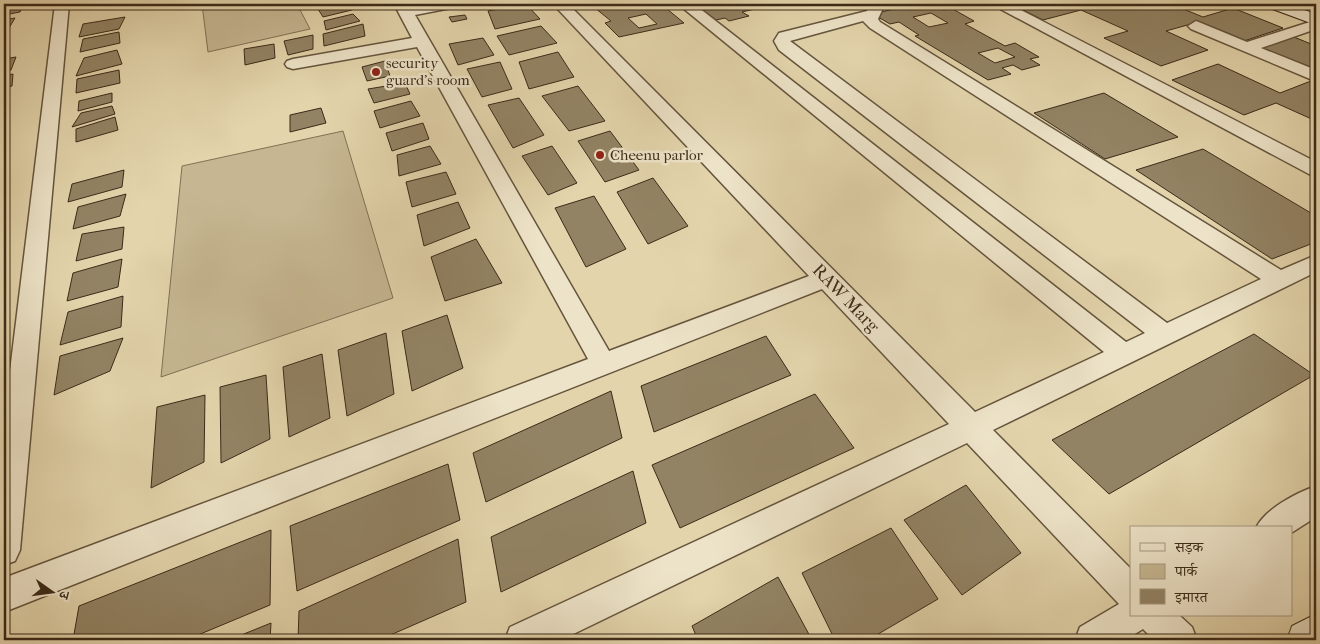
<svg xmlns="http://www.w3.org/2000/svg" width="1320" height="644" viewBox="0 0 1320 644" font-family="'IM FELL French Canon','Noto Serif Devanagari',serif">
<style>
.green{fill:#c6b792;stroke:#807155}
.building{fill:#928364;stroke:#3b2b18;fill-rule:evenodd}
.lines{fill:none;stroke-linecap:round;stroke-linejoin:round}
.street-casing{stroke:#65553d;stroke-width:3}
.secondary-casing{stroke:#3b2b18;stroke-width:2}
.street{fill:#ede3c8;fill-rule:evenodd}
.secondary{fill:#ede3c8;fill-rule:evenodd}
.poi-dot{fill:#8f2418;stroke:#ede3c8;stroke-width:2}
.labels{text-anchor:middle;stroke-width:5;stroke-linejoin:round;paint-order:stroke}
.far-poi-label{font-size:15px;fill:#3b2b18;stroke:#ede3c8;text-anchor:start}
.street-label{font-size:18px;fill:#3b2b18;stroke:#ede3c8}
</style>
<rect width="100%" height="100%" fill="#e3d4ab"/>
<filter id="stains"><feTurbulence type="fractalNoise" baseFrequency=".004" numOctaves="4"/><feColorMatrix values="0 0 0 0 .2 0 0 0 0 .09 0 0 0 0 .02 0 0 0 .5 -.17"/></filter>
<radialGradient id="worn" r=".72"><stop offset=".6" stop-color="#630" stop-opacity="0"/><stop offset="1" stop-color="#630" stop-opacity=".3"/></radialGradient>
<path class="green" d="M202,4H297L310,29L208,52Z
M343,131L393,298L161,377L182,166Z"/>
<path class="building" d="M24,4L20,12L4,15V6Z
M338,4H350L352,10L323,17L318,9Z
M526,4L540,19L495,29L488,11Z
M595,4H661L684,23L619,37L605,23L611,21L595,8H599ZM646,14L657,24L639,28L628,18Z
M694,4H719L714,5L720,9L737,6L734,4H753L759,8L742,12L749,16L729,21L725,18L716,20Z
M915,4H933L944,10L951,8L974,21L965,24L1005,46L1015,43L1039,57L1030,59L1040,65L1022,70L1013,65L1002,68L1011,74L988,80L915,36L919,35L899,22L890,24L873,14ZM931,13L948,23L929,27L913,17ZM998,48L1015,57L995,63L978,53Z
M1011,4H1171L1203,17L1233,8L1283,28L1244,41L1198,22L1166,31L1208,50L1161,66L1104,38L1128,31L1081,10L1043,20Z
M353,14L360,21L326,30L324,21Z
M465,15L467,19L452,22L449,17Z
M125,17L119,29L79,37L83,24Z
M15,18L9,28L4,29V20Z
M363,24L365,36L324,46L323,34Z
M541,26L557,43L509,55L497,36Z
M119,32L120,43L80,52L83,39Z
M313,35V49L288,55L284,41Z
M1294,37L1316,46V73L1259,48Z
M483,38L494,55L458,65L449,44Z
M274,44L275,58L245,65L244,49Z
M117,50L122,64L76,76L84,58Z
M558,52L574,77L529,89L519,62Z
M16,57L11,70L4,71V59Z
M385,61L390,76L367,81L362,67Z
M500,62L512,89L482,97L467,69Z
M1218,64L1280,93L1316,79V121L1276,103L1244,115L1172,80Z
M119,70L120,83L76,93L77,79Z
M13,74L12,86L4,88V76Z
M405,83L410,94L374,103L368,89Z
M578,86L605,121L569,131L542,96Z
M112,93V102L78,111L79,101Z
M1104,93L1178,137L1105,159L1034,113Z
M519,98L544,135L513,148L488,105Z
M411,101L420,116L380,128L374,111Z
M112,106L115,114L72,127L81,113Z
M321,108L326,123L290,132V115Z
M115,117L118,130L76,142V129Z
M423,123L429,139L392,151L386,133Z
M610,131L639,170L605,182L578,141Z
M430,146L441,164L399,176L397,155Z
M552,146L577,183L548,195L522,156Z
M1203,149L1316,216V242L1272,259L1136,170Z
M124,170L122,187L68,202L72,184Z
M446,172L456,194L412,207L406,182Z
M653,178L688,226L648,244L617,192Z
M126,194L120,216L73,229L78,207Z
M594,196L626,249L586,267L555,208Z
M458,202L470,228L424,246L417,215Z
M124,227L122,249L76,261L82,234Z
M476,239L502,283L445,301L431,257Z
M122,259L118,287L67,301L73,273Z
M123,296L121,327L60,345L68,312Z
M447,315L463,368L412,391L402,331Z
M386,333L394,394L347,416L338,350Z
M1254,334L1314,375L1109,494L1052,440Z
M766,336L791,375L654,432L641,386Z
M123,338L110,371L54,395L60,356Z
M322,354L330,418L289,437L283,367Z
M266,375L270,439L221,463L220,387Z
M611,391L622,438L486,502L473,453Z
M815,394L854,448L680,528L652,465Z
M205,395L204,462L151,488L157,407Z
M448,464L460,520L297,591L290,526Z
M633,471L646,523L501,592L491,537Z
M966,485L1021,553L962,595L904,520Z
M891,528L938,599L868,640H835L802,573Z
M271,530L270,605L186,640H73L79,606Z
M458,539L466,602L379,640H298L299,611Z
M778,577L812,640H698L692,626Z
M271,623L270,640H229Z"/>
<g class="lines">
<defs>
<path id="street" d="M55,4H69L20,550L15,561L4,565V420Z
M394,4H408L410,7L427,4H458L451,8L415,15L609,351L809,276L553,4H568L975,412L1104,352L678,4H694L1126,342L1145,333L779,50L774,41L779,33L867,11L869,6L868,4H883L884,6L878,19L880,22L1281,270L1316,255V272L993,430L1131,569V615H1179L1192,627L1197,640H1154L1143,629L1125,640H1075L1080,627L1119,604L967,443L561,640H505L510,627L949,424L822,289L4,612V578L588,359L417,47L293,69L287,67L285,64L287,61L293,59L412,38ZM863,21L870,28L1261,279L1167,323L790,41Z
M991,4H1009L1316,162V176L1309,174Z
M1316,20V29L1261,48L1316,70L1315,81L1191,29L1188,26L1196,21L1201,23L1247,42Z
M1316,486V517L1291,533V528H1256C1265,509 1296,493 1316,486Z"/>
<path id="secondary" d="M1265,4H1287L1316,14V25L1267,7Z
M1316,614V640H1287L1292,626Z"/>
</defs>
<use href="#street" class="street-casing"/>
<use href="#secondary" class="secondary-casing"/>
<use href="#street" class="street"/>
<use href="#secondary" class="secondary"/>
</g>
<g class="poi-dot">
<circle cx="376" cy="72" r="5"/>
<circle cx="600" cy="155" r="5"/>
</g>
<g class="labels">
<g class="far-poi-label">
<text x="386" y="68">security<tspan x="386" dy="17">guard's room</tspan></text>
<text x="610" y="160">Cheenu parlor</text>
</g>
<g class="street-label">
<text transform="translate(846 298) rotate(46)" y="6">RAW Marg</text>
</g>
</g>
<rect width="1320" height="644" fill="none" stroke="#e3d4ab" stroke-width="20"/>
<rect x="5" y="5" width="1310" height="634" fill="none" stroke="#3b2b18" stroke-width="2.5"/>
<rect x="10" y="10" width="1300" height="624" fill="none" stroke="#3b2b18"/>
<rect x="1130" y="526" width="162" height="90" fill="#ede3c8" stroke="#a69982"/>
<rect x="1140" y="543" width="25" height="8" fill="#ede3c8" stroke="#a69982"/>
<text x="1175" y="552" font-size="15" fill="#3b2b18">सड़क</text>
<rect x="1140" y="564" width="25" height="15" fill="#c6b792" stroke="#a69982"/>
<text x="1175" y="576" font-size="15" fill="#3b2b18">पार्क</text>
<rect x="1140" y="589" width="25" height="15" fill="#928364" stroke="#a69982"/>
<text x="1175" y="602" font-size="15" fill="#3b2b18">इमारत</text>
<g transform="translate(52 592) rotate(104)" stroke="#ede3c8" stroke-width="4" paint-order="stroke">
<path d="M0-4L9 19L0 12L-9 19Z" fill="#3b2b18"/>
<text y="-8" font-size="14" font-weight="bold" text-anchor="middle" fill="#3b2b18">उ</text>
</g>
<rect width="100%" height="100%" filter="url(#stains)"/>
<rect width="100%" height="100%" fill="url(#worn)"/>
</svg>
